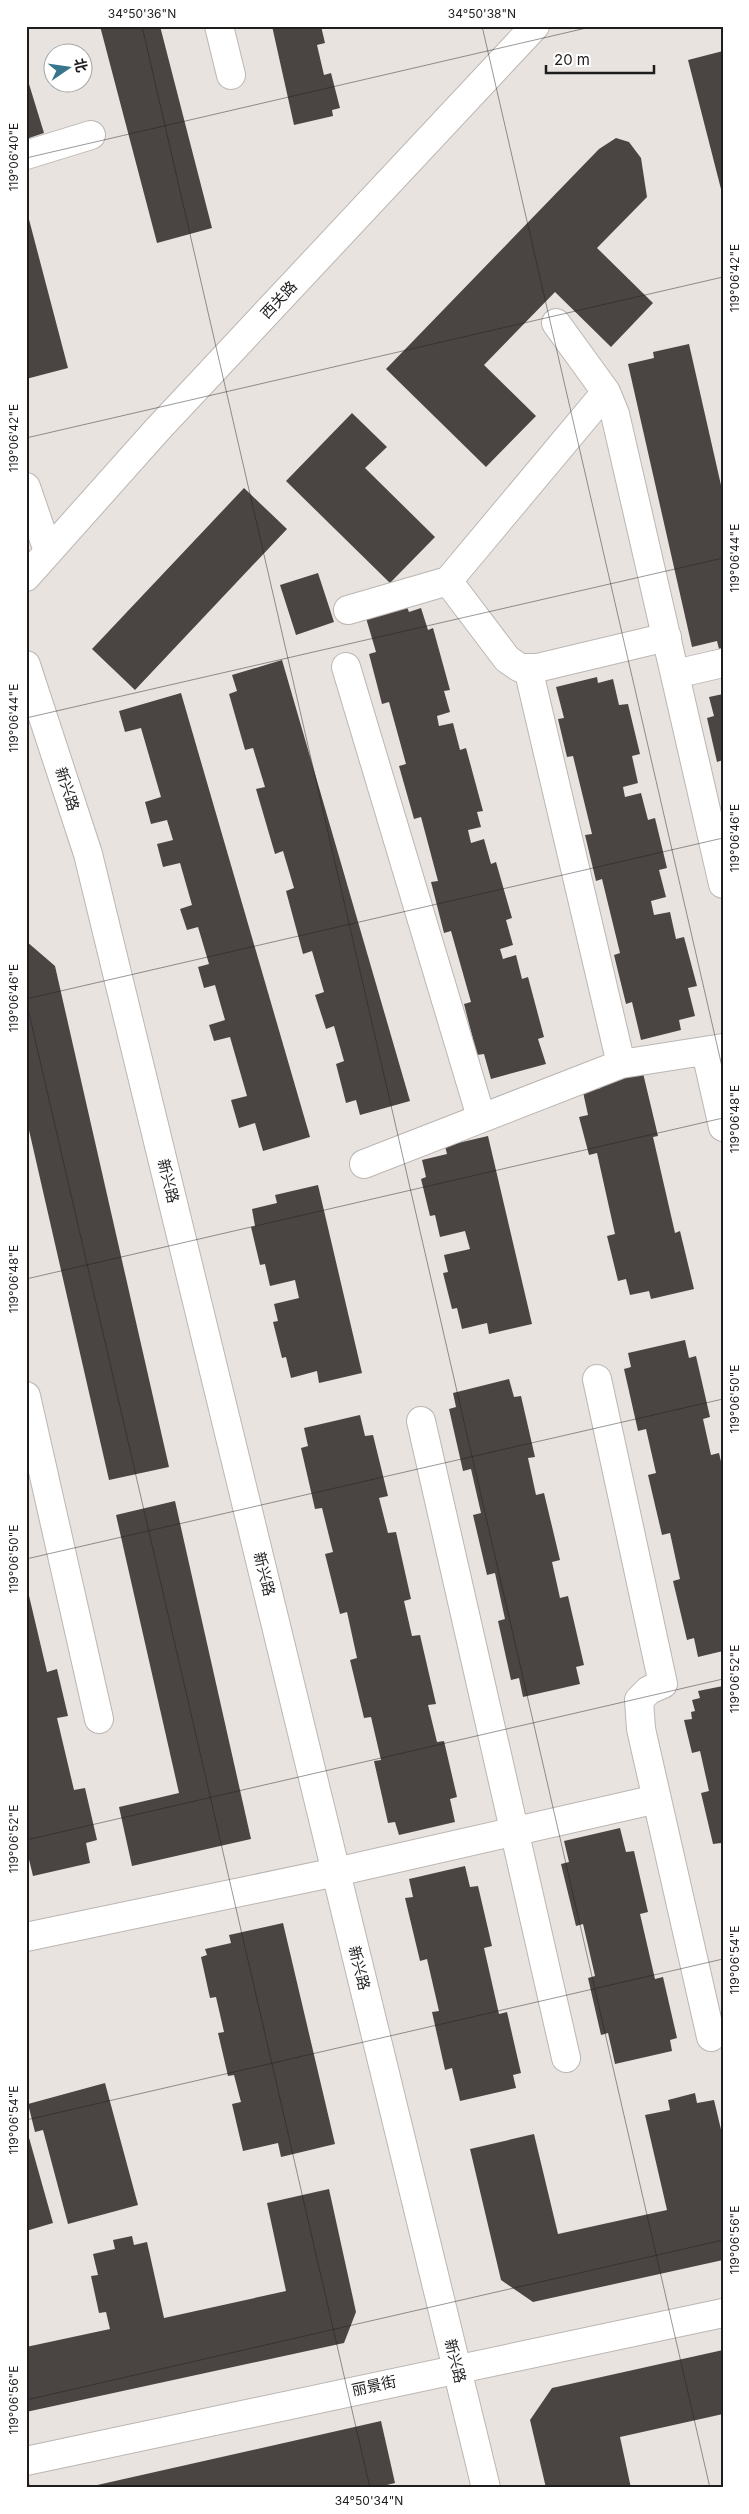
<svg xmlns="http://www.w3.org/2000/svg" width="749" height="2514" viewBox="0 0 749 2514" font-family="Inter,'Noto Sans SC',sans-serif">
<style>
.building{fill:#4a4543}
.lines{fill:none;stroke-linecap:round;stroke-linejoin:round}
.minor-casing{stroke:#bcb6b3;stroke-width:30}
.minor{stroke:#fff;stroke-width:28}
.ticks{fill:none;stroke:#1f1d1c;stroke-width:1;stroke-opacity:0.45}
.labels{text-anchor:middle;stroke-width:5;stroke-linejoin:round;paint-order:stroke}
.street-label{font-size:15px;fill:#1f1d1c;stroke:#fff}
.neatline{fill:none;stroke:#1f1d1c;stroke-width:2}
.ticks-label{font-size:12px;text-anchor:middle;fill:#1f1d1c}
</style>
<rect width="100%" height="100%" fill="#e9e3e0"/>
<path class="building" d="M100,26H160L212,228L157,243Z
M272,26H321L325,43L317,45L324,75L331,73L340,108L332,110L333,116L294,125Z
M723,51V193H722L688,60Z
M29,84L44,133L26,139V85Z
M616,138L629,142L641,158L647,197L597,248L653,303L611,347L555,292L484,365L536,416L486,467L386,369L599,149Z
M26,208L68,368L26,379Z
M689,344L723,494V648L719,649L717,641L692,647L628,364L654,358L653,352Z
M352,413L387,447L365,468L435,537L390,583L286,481Z
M244,488L287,529L135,690L92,649Z
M318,573L334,622L296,635L280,585Z
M407,607L409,612L421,608L428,630L433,628L450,690L444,691L450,712L437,716L439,726L453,723L460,750L466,748L483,811L477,812L481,827L468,830L471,843L484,839L491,864L496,862L512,918L506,920L513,945L500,949L503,959L516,955L522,979L528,977L544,1037L538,1039L546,1064L491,1079L484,1054L477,1055L464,1004L471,1002L451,931L444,933L431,882L438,881L421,817L414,819L399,766L406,764L389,702L382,704L369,654L376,652L366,618Z
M282,660L410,1101L360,1115L356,1100L346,1103L336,1064L344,1061L334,1026L326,1029L315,995L324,992L312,951L303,954L286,891L294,888L283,851L275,854L256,789L265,787L253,748L245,750L229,694L237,691L232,675Z
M597,677L598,683L613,679L619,705L628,704L640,754L632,756L638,783L623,787L625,797L641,793L648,820L655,818L667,868L659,870L666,897L651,901L654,915L670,912L676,939L684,937L697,986L688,988L695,1016L679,1020L681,1030L641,1040L632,1002L626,1004L614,955L620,953L602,879L596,881L585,835L592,834L573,756L567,757L558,719L564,718L556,687Z
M181,693L310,1137L263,1151L255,1123L239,1128L231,1100L247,1096L230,1037L214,1041L209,1025L225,1020L215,985L204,988L198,967L209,964L198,927L187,930L180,909L192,905L180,863L163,867L157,844L173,840L167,820L151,824L145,802L161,797L141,728L125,732L119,711Z
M723,694V760L717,762L707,718L714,716L709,697Z
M26,941L55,966L169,1467L109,1480L26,1117Z
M643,1073L658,1136L653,1137L675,1233L680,1231L694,1289L651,1299L649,1291L630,1295L626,1279L618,1281L607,1236L615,1234L597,1153L589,1155L579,1117L588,1115L583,1092L601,1088L600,1083Z
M488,1136L532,1324L489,1334L487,1323L462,1329L457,1308L452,1309L443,1273L448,1272L444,1255L470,1249L465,1231L440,1237L435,1215L430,1216L421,1179L426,1177L422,1160L447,1154L445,1146Z
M318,1185L362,1373L319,1383L317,1371L291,1378L286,1357L282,1358L273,1322L278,1321L274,1304L299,1298L295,1280L270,1286L265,1264L260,1265L251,1227L255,1226L252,1209L277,1203L275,1195Z
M685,1340L689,1358L696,1356L710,1417L703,1419L711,1455L719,1453L723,1470V1651L698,1657L694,1638L687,1640L673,1581L680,1579L670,1533L662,1535L648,1475L656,1473L646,1429L638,1431L624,1369L631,1367L628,1353Z
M509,1379L514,1397L521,1396L535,1457L528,1458L536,1495L544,1493L560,1560L552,1562L560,1598L568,1596L584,1665L576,1667L580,1684L523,1697L519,1678L511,1680L498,1621L505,1619L495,1573L487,1575L473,1515L481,1513L471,1469L463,1471L449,1409L456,1407L453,1393Z
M360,1415L365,1436L373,1435L388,1496L379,1498L388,1533L396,1532L411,1599L404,1601L412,1636L420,1635L436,1704L428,1705L437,1742L444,1741L457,1797L450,1799L455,1822L399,1835L395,1822L388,1823L374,1761L381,1760L371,1717L364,1718L350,1660L357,1658L347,1612L340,1614L325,1554L333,1552L322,1508L315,1509L301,1448L308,1446L304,1428Z
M175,1501L251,1839L132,1866L119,1807L179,1793L116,1515Z
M26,1583L47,1672L57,1669L68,1716L57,1718L74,1790L85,1788L97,1840L86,1843L90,1863L33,1876L26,1847Z
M723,1686V1847H722L721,1843L713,1844L701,1793L709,1791L700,1751L692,1753L684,1720L692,1719L691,1712L695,1711L692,1700L700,1698L698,1691Z
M620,1828L626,1852L634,1851L648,1912L640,1914L655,1979L663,1977L677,2038L670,2040L672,2051L615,2064L608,2033L601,2035L588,1978L595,1976L583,1924L576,1926L561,1864L569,1862L564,1841Z
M465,1866L470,1887L478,1886L492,1946L484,1948L499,2014L507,2012L521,2073L513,2075L516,2088L460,2101L452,2068L445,2070L432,2012L439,2011L427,1959L420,1961L405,1898L413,1897L409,1879Z
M283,1923L335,2144L281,2157L278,2143L243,2151L232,2104L241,2102L234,2075L228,2076L218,2033L224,2032L216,1997L210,1998L201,1957L207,1955L205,1949L231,1943L229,1935Z
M105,2083L138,2205L68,2224L43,2130L35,2132L28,2104Z
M695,2093L697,2103L714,2100L723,2138V2260L533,2302L501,2280L470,2149L534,2134L558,2234L667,2210L645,2115L670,2110L668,2100Z
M26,2127L53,2223L26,2231Z
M329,2189L356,2312L344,2343L26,2412V2347L110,2329L106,2312L99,2313L91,2276L98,2275L93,2254L115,2249L113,2240L132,2236L134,2245L147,2242L164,2318L286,2291L267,2203Z
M723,2350V2414L620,2437L631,2488H546L530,2420L552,2388Z
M381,2421L395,2483L387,2485L388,2488H84Z"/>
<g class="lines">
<defs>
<path id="minor" d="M219,26L231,75
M26,155L91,135
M556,323L606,392L615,414L723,884
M26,487L48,551
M26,577L157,430L535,26
M448,581L507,659L520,668H537L667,637
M348,610L448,581L606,392
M26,665L88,854L486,2488
M346,667L481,1117
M528,668L621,1064
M675,674L723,663
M706,1052L723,1127
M364,1164L621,1064L723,1048
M597,1379L663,1684L649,1690L639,1700L641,1729L711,2037
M26,1396L99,1719
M421,1421L566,2058
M26,1937L336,1872L657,1799
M26,2461L723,2313"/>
</defs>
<use href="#minor" class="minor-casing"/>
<use href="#minor" class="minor"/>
</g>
<path class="ticks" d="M142,26L710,2488M482,26L723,1071M26,158L595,26M26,438L723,277M26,718L723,558M26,999L723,838M26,1000L370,2488M26,1279L723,1118M26,1559L723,1399M26,1840L723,1679M26,2120L723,1959M26,2400L723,2240M26,2473L30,2488"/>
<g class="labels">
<g class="street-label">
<text transform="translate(279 300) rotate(-47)" y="5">西关路</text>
<text transform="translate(67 789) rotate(72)" y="5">新兴路</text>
<text transform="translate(168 1181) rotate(76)" y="5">新兴路</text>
<text transform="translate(264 1574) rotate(76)" y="5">新兴路</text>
<text transform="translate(359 1968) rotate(76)" y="5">新兴路</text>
<text transform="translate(455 2361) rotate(76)" y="5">新兴路</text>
<text transform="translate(374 2386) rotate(-12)" y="5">丽景街</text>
</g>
</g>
<rect width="749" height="2514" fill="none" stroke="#ffffff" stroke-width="55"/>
<g transform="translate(68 68) rotate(77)"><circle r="24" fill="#ffffff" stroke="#a5a5a4"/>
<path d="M0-4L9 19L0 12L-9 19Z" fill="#37768b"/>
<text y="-8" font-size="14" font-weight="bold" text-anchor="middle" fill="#1f1d1c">北</text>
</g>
<path d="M546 65v8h108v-8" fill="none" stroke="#1f1d1c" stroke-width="2.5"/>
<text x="554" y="65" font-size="15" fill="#1f1d1c" stroke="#ffffff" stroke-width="4" paint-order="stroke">20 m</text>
<rect x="28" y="28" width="694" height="2458" class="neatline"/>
<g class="ticks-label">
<text x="142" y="18">34°50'36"N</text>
<text x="482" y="18">34°50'38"N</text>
<text transform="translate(14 157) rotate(-90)" y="4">119°06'40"E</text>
<text transform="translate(735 278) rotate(-90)" y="4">119°06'42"E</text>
<text transform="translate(14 438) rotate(-90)" y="4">119°06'42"E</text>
<text transform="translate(735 558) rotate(-90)" y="4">119°06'44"E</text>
<text transform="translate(14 718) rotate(-90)" y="4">119°06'44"E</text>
<text transform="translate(735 838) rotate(-90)" y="4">119°06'46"E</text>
<text transform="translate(14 998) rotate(-90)" y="4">119°06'46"E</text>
<text transform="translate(735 1119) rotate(-90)" y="4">119°06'48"E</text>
<text transform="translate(14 1279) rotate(-90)" y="4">119°06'48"E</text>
<text transform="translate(735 1399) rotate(-90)" y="4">119°06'50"E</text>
<text transform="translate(14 1559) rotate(-90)" y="4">119°06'50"E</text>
<text transform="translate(735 1679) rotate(-90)" y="4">119°06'52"E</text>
<text transform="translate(14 1839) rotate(-90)" y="4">119°06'52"E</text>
<text transform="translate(735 1960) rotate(-90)" y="4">119°06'54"E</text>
<text transform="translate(14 2120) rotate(-90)" y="4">119°06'54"E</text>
<text transform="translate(735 2240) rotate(-90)" y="4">119°06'56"E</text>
<text transform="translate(14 2400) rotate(-90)" y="4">119°06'56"E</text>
<text x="369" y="2505">34°50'34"N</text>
</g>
</svg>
